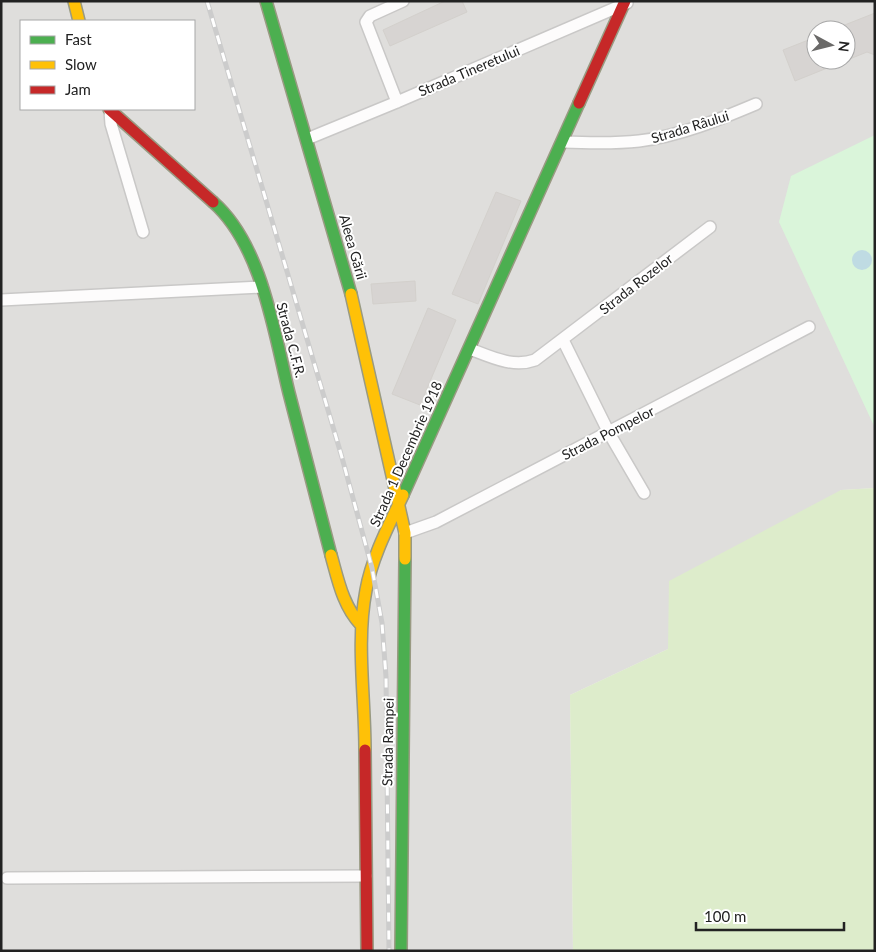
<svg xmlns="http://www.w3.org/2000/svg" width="876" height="952" viewBox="0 0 876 952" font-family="Lato,sans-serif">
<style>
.residential{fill:#dfdedc;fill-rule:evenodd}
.grass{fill:#ddeccb}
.park{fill:#daf5da}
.water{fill:#bfdbe3}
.building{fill:#d7d4d2;stroke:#d3d0cc}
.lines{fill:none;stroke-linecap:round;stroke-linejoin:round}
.street-casing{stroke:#c9c8c7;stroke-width:14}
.fast-casing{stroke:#999a82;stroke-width:14}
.slow-casing{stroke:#999a82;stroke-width:14}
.jam-casing{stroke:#999a82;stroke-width:14}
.street{stroke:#fdfcfc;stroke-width:11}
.fast{stroke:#4caf50;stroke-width:11}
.slow{stroke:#ffc107;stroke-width:11}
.jam{stroke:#c62828;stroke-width:11}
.rail-casing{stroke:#ccc;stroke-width:5}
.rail{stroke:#fff;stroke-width:3;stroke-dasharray:9;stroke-linecap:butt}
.labels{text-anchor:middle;stroke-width:4;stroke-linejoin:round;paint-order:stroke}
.street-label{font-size:14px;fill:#222;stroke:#fff}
</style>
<rect width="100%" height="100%" fill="#f0eeeb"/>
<path class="residential" d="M1,1H875V488L841,490L668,649L570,695L573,951H1ZM21,21H194V109H21ZM816,30H846V60H816Z"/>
<path class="grass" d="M875,488V951H573L570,695L668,649L669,581L841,490Z"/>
<path class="park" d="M875,135V428L779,222L791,176Z"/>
<path class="water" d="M852 260a10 10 0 1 1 20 0a10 10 0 1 1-20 0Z"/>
<path class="building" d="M445,1H462L467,12L390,46L383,30Z
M875,13V55L867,52L795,81L783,50L816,37V60H846V30H832Z
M496,192L521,201L478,304L452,294Z
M415,281L416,301L373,304L371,284Z
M428,308L456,320L420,405L392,394Z"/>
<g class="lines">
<defs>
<path id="street" d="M397,102L366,22L370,16L403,1
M110,111L111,124L143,232
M307,139L397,102L627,3
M562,142C588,143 613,144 639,141C680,136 718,120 756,104
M1,300L262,287
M563,340L609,433L644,493
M470,349C491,357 513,368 535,360L710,227
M405,533L436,522L809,327
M7,878L366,876"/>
<path id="fast" d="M266,1L351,294
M213,202C262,245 274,332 289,393C303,447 317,501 331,555
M403,495L579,103
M401,951L405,559"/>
<path id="slow" d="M74,1L79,21
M351,294L405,533V559
M331,555C338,580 343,606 361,625
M365,750C365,697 356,642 366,590C372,557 389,525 403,495"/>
<path id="jam" d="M579,103L625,1
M109,109L213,202
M365,750L367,951"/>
</defs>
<use href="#street" class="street-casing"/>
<use href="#fast" class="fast-casing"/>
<use href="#slow" class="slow-casing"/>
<use href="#jam" class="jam-casing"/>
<use href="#street" class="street"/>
<use href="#fast" class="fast"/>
<use href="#slow" class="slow"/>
<use href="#jam" class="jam"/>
<defs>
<path id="rail" d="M207,1L341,454L372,568L382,623L386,677L389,951"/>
</defs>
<use href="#rail" class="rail-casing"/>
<use href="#rail" class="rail"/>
</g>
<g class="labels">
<g class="street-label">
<text transform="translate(469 71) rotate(-23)" y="5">Strada Tineretului</text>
<text transform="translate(690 127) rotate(-17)" y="5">Strada Râului</text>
<text transform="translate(353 247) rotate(74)" y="5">Aleea Gării</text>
<text transform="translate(636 284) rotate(-38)" y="5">Strada Rozelor</text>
<text transform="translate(291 340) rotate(75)" y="5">Strada C.F.R.</text>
<text transform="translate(608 433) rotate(-27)" y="5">Strada Pompelor</text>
<text transform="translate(406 454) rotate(-66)" y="5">Strada 1 Decembrie 1918</text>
<text transform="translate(388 742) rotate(-89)" y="5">Strada Rampei</text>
</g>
</g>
<rect width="876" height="952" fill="none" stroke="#222222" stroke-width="5"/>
<rect x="20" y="20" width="175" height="90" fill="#ffffff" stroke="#a7a7a7"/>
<rect x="30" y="36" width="25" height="8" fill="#4caf50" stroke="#a7a7a7"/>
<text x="65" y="45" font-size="15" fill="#222222">Fast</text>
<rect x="30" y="61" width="25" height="8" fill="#ffc107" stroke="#a7a7a7"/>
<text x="65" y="70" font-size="15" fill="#222222">Slow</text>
<rect x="30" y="86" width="25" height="8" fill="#c62828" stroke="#a7a7a7"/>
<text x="65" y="95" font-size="15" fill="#222222">Jam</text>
<g transform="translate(831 45) rotate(97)"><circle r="24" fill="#ffffff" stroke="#a7a7a7"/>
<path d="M0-4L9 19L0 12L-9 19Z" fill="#6a6968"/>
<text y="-8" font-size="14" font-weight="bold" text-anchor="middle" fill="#222222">N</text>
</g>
<path d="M696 922v8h148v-8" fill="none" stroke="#222222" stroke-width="2.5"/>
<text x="704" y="922" font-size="15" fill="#222222" stroke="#ffffff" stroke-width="4" paint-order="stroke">100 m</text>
</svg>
